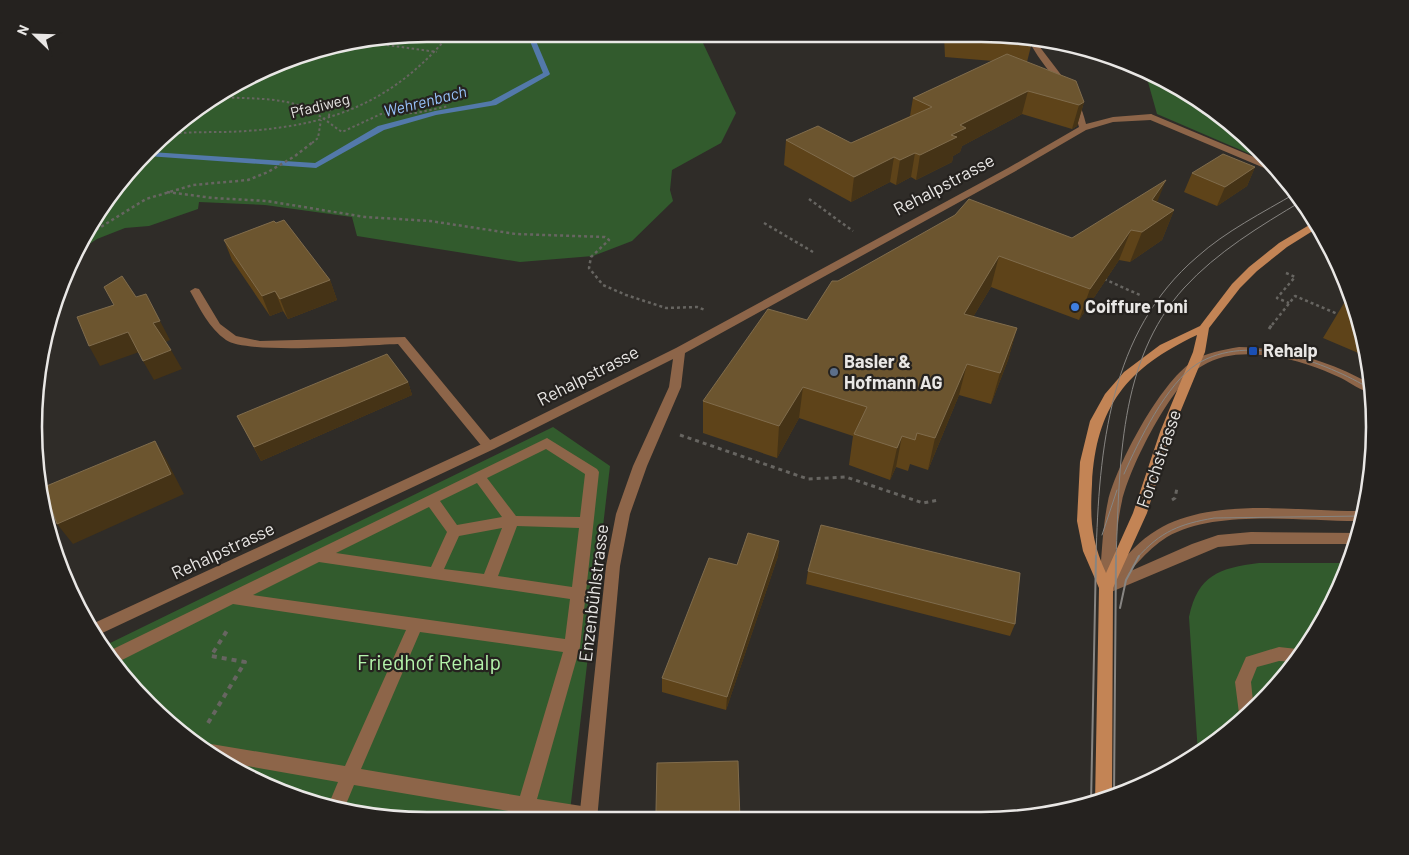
<svg xmlns="http://www.w3.org/2000/svg" width="1409" height="855" viewBox="0 0 1409 855" font-family="Barlow,sans-serif">
<style>
.green{fill:#325b2d}
.lines{fill:none;stroke-linecap:round;stroke-linejoin:round}
.stream{fill:#5379aa;fill-rule:evenodd}
.path-far3{stroke:#676561;stroke-width:2;stroke-dasharray:2.5 2.5;stroke-linecap:butt}
.path-far2{stroke:#676561;stroke-width:2.5;stroke-dasharray:3 3;stroke-linecap:butt}
.path-far1{stroke:#676561;stroke-width:3;stroke-dasharray:4 4;stroke-linecap:butt}
.path{stroke:#676561;stroke-width:4;stroke-dasharray:5 5;stroke-linecap:butt}
.service{fill:#8d6549;fill-rule:evenodd}
.minor{fill:#8d6549;fill-rule:evenodd}
.secondary{fill:#c38455;fill-rule:evenodd}
.tram-far1{stroke:#878582;stroke-width:1}
.tram{stroke:#878582;stroke-width:2}
.wall{fill:#5e4319}
.shaded-wall{fill:#453316}
.building{fill:#6c552f;stroke:#806c4c}
.shop-dot{fill:#3f7fe0;stroke:#25221f;stroke-width:2}
.transit-dot{fill:#1a4fb4;stroke:#25221f;stroke-width:2}
.service-dot{fill:#5c6f8a;stroke:#25221f;stroke-width:2}
.labels{text-anchor:middle;stroke-width:4.5;stroke-linejoin:round;paint-order:stroke}
.far-street-label{font-size:15px;fill:#e9e7e5;stroke:#25221f}
.far-water-label{font-size:16px;font-style:italic;fill:#98c3fc;stroke:#25221f}
.street-label{font-size:18px;fill:#e9e7e5;stroke:#25221f}
.poi-label{font-size:18px;font-weight:bold;fill:#e9e7e5;stroke:#25221f;text-anchor:start}
.near-park-label{font-size:21px;fill:#b4f4ab;stroke:#25221f}
.rim{fill:none;stroke:#e9e7e5;stroke-width:2.5}
</style>
<rect width="100%" height="100%" fill="#2f2c28"/>
<path class="green" d="M428,34H715L702,41L736,113L721,143L672,170L670,190L673,201L632,241L593,256L520,262L357,236L352,217L265,205L199,202L198,209L149,226L125,228L97,239L82,249L115,188L188,115L301,55Z
M1138,70L1200,100L1260,149L1271,163L1157,114L1148,82Z
M553,427L610,466L569,820H401L301,800L209,755L115,667L104,646Z
M1259,563H1350L1345,578L1309,646L1260,706L1198,754L1189,617C1198,575 1219,568 1259,563Z"/>
<g class="lines">
<path class="stream" d="M527,34H533L550,74L549,75L496,105L436,115L384,130L316,168L147,156L151,152L315,163L378,126L435,111L491,101L543,73Z"/>
<path class="path-far3" d="M372,43L437,52
M292,60L328,50
M222,97C249,99 281,97 306,108C319,114 330,124 342,132L381,114L416,113L449,106
M1202,113L1214,112
M329,116L330,108L349,97
M169,134C195,131 220,133 246,131C333,125 393,102 450,34
M312,143L318,138L321,120"/>
<path class="path-far2" d="M167,192L213,198L267,201L365,217L430,221L516,234L605,237L609,240L591,257L589,268L603,285L626,295L666,308L697,307L705,310
M809,199L853,231
M764,223L813,252
M91,233L146,199L193,185L248,180L268,172L295,156L313,142
M1286,273L1295,277L1277,298L1289,303
M1104,279L1142,296
M1272,325L1295,296L1340,315"/>
<path class="path-far1" d="M1269,329L1273,323
M680,435L808,479L846,477L923,503L939,500
M1172,500L1175,498L1177,488"/>
<path class="path" d="M208,723L245,662L211,656L228,629"/>
<path class="service" d="M1151,114L1273,165L1279,172H1274L1148,119L1147,117Z
M195,288L199,289L220,324L236,336L260,341L405,337L495,446L494,449H484L398,344C366,345 248,355 226,340C209,328 200,309 190,291Z
M1239,347C1286,348 1330,361 1371,384L1372,393C1361,391 1351,383 1341,378C1316,366 1289,357 1261,355C1241,353 1220,355 1202,366C1172,383 1130,466 1122,501C1117,523 1116,546 1115,569C1127,555 1140,540 1157,530C1213,496 1301,512 1364,511H1366L1363,521C1306,522 1217,508 1167,537C1146,550 1130,572 1113,590L1108,592L1101,589L1099,585C1102,557 1102,529 1108,501C1117,464 1160,383 1192,362C1206,352 1223,350 1239,347Z
M547,438L597,469L599,472L580,647L537,799L588,807L594,810L597,816L595,820H562L354,785L344,809L328,806L338,782L224,762L209,755L199,746L205,743L345,766L406,630L233,604L116,663L113,664L107,652ZM546,449L585,474L580,517L516,516L487,478ZM477,483L502,517L457,525L440,501ZM429,507L447,532L431,567L336,553ZM517,526L579,528L572,587L498,576ZM502,528L484,574L444,569L459,536ZM319,562L570,599L565,639L253,595ZM420,632L563,652L520,796L361,769Z
M1279,647L1306,650L1296,662L1279,661L1257,667L1251,682L1254,711L1240,721L1235,682L1246,657Z"/>
<path class="minor" d="M1028,39L1035,40C1054,68 1079,91 1086,124L1113,117L1151,114L1155,117L1151,120L1113,122L1086,130L1014,172L685,353L681,387L647,466L630,514L620,566L597,820H579L606,566L616,514L633,466L669,387L673,359L494,449L98,635L92,624L484,443L676,348L1008,168L1079,127C1070,87 1044,72 1028,39Z
M1251,532L1359,533L1356,544H1251L1218,547L1111,592L1106,594L1101,592L1099,588L1101,584L1192,544L1218,535Z"/>
<path class="secondary" d="M1316,221L1319,227L1287,247L1257,271L1240,288L1209,328L1205,352L1172,432L1147,513L1113,588L1112,799L1095,803L1099,588L1083,551L1077,521L1080,462L1090,421L1105,394L1124,372L1160,345L1200,326L1232,284L1249,267L1279,243ZM1197,335L1193,352L1160,432L1133,513L1106,573C1091,540 1090,519 1092,484C1096,406 1127,368 1197,335Z"/>
<path class="tram-far1" d="M1124,474C1138,442 1167,383 1197,364C1249,332 1324,362 1371,389
M1102,535L1117,490
M1096,558C1099,449 1109,332 1197,257C1226,231 1262,213 1296,193
M1116,558C1120,465 1118,361 1184,288C1217,252 1260,226 1302,201
M1137,558C1161,531 1180,524 1214,518L1364,516"/>
<path class="tram" d="M1120,608L1126,580L1139,556
M1114,798L1116,556
M1091,804L1096,556"/>
</g>
<path class="wall" d="M944,35H1008L1032,42L1027,62L1084,102L1077,126L1072,129L1022,114L962,146L960,152L953,156L952,162L916,180L911,177L896,185L890,182L851,202L784,165L786,140L851,143L910,116L913,98L993,61L945,57Z
M1071,47L1098,53L1074,54Z
M1255,167L1247,186L1217,206L1184,192L1192,173Z
M1157,202L1174,210L1162,240L1130,262L1119,260L1079,320L991,287L973,317L1017,328L1008,360L991,404L959,395L928,470L910,464L908,471L896,467L890,480L849,465L853,436L799,418L777,458L703,433V401L807,320L838,281L1072,238Z
M224,240L330,280L337,300L288,319L283,311L270,316L232,260Z
M1351,295L1367,350L1363,355L1323,338L1344,303Z
M408,382L412,395L261,461L237,416Z
M779,541L778,556L726,710L662,692V678L737,565Z
M808,571L1015,624L1010,636L806,584Z"/>
<path class="shaded-wall" d="M1028,91L1022,114L962,146L960,152L953,156L952,162L916,180L920,155L951,135L960,125Z
M1084,102L1077,126L1072,129L1079,105Z
M915,153L911,177L896,185L900,160Z
M894,157L890,182L851,202L854,177Z
M1255,167L1247,186L1217,206L1225,187Z
M1166,180L1154,210L1152,200Z
M1174,210L1162,240L1130,262L1142,232Z
M1131,230L1119,260L1079,320L1090,289Z
M999,256L991,287L956,345L964,314Z
M330,280L337,300L288,319L280,299Z
M275,291L283,311L270,316L262,296Z
M160,321L170,340L164,343L153,323Z
M1017,328L1008,360L991,404L1000,373Z
M128,332L139,352L100,366L89,346Z
M171,350L182,369L154,380L143,361Z
M967,364L959,395L928,470L935,438Z
M408,382L412,395L261,461L254,447Z
M803,387L799,418L777,458L779,426Z
M902,436L896,467L890,480L897,448Z
M155,441L167,461L184,494L73,544L57,524Z
M779,541L778,556L726,710L727,697Z"/>
<path class="building" d="M948,35H1008L1020,37L1032,42L1031,46L948,39Z
M1007,54L1076,81L1084,102L1079,105L1028,91L960,125L966,128L951,135L957,137L920,155L915,153L900,160L894,157L854,177L786,140L818,126L851,143L932,107L913,98Z
M1223,154L1255,167L1225,187L1192,173Z
M1166,180L1152,200L1174,210L1142,232L1131,230L1090,289L999,256L964,314L1017,328L1000,373L967,364L935,438L917,433L915,440L902,436L897,448L854,434L867,407L803,387L779,426L703,401L768,309L807,320L832,281H838L955,215L969,199L1072,238Z
M284,220L330,280L280,299L275,291L262,296L224,240L274,221L276,223Z
M122,276L136,297L146,294L160,321L153,323L171,350L143,361L128,332L89,346L77,317L114,305L104,287Z
M1351,295L1355,308L1344,303Z
M387,354L408,382L254,447L237,416Z
M155,441L171,474L57,524L44,487Z
M821,525L1020,573L1015,624L808,571Z
M748,533L779,541L727,697L662,678L709,558L737,565Z
M738,761L740,820H647L656,811L657,763Z"/>
<circle class="shop-dot" cx="1075" cy="307" r="5"/>
<rect class="transit-dot" x="1248" y="346" width="10" height="10" rx="2.5"/>
<circle class="service-dot" cx="834" cy="372" r="5"/>
<g class="labels">
<g class="far-street-label">
<text transform="translate(320 106) rotate(-14)" y="5">Pfadiweg</text>
</g>
<g class="far-water-label">
<text transform="translate(425 101) rotate(-14)" y="6">Wehrenbach</text>
</g>
<g class="street-label">
<text transform="translate(944 185) rotate(-28)" y="6">Rehalpstrasse</text>
<text transform="translate(588 376) rotate(-27)" y="6">Rehalpstrasse</text>
<text transform="translate(1159 459) rotate(-71)" y="6">Forchstrasse</text>
<text transform="translate(223 551) rotate(-25)" y="6">Rehalpstrasse</text>
<text transform="translate(594 593) rotate(-83)" y="6">Enzenbühlstrasse</text>
</g>
<g class="poi-label">
<text x="1085" y="313">Coiffure Toni</text>
<text x="1263" y="357">Rehalp</text>
<text x="844" y="368">Basler &amp;<tspan x="844" dy="21">Hofmann AG</tspan></text>
</g>
<g class="near-park-label">
<text x="429" y="670">Friedhof Rehalp</text>
</g>
</g>
<path d="M0 0H1409V855H0ZM427 42H981A385 385 0 0 1 1366 427V427A385 385 0 0 1 981 812H427A385 385 0 0 1 42 427V427A385 385 0 0 1 427 42Z" fill="#25221f" fill-rule="evenodd"/>
<path class="rim" d="M427 42H981A385 385 0 0 1 1366 427V427A385 385 0 0 1 981 812H427A385 385 0 0 1 42 427V427A385 385 0 0 1 427 42Z"/>
<g transform="translate(35 35) rotate(293)" stroke="#25221f" stroke-width="4" paint-order="stroke">
<path d="M0-4L9 19L0 12L-9 19Z" fill="#e9e7e5"/>
<text y="-8" font-size="14" font-weight="bold" text-anchor="middle" fill="#e9e7e5">N</text>
</g>
</svg>
